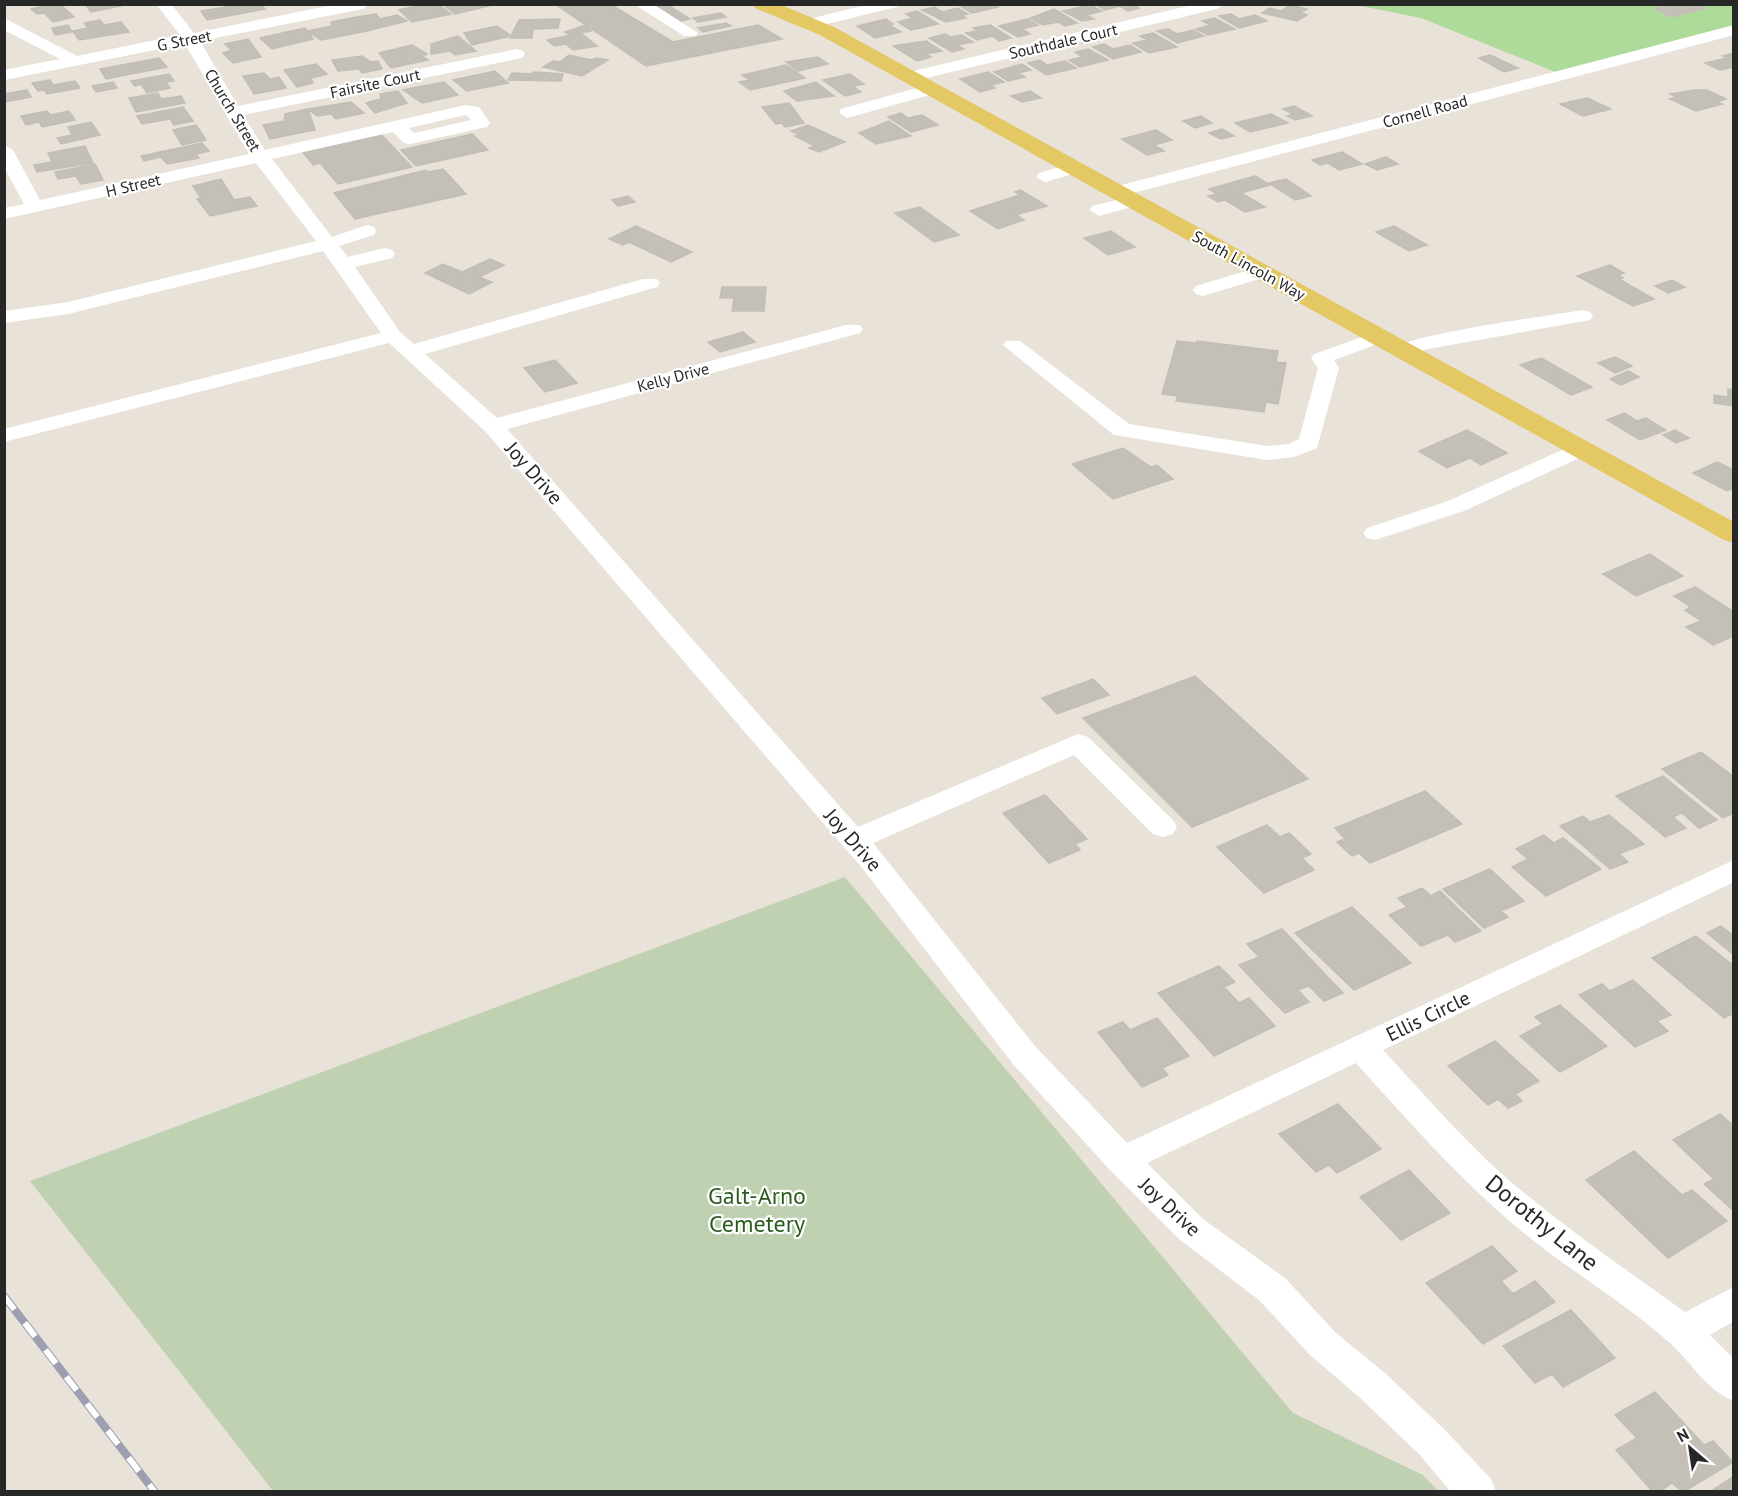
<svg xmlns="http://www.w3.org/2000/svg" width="1738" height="1496" viewBox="0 0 1738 1496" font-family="'PT Sans',sans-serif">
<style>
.green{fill:#afdb9a}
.cemetery{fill:#c0d1b2}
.building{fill:#c4c0b8;stroke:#c3beb4;stroke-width:1.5}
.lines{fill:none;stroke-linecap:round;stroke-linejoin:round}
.minor{fill:#fff;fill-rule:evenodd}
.major{fill:#e3c864;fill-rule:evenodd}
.rail-casing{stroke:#9d9fb0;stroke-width:8}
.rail{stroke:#fff;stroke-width:6;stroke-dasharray:17;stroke-linecap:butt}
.labels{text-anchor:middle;stroke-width:4.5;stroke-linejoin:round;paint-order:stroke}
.far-street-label{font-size:16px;fill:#272727;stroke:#fff}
.street-label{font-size:20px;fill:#272727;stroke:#fff}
.near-park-label{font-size:24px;fill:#2a5c1f;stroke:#fff}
.near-street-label{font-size:24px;fill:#272727;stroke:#fff}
</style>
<rect width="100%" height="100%" fill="#e8e2d9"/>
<path class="green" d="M1356,5H1733V26L1558,73L1421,18Z"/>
<path class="cemetery" d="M845,877L1293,1413L1423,1475L1438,1491H273L30,1181Z"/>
<path class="building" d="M51,4H60L74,17L53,22L44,13L37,14L31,9Z
M85,4H120L121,6L91,12Z
M224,4H261L265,9L207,20L201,11L226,7Z
M425,4H438L451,14L412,22L399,10Z
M448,4H493V5L455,14L444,5Z
M555,4H610L673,42L758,25L782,39L646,66Z
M654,4H666L690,19L681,21Z
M974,4H993L998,7L972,13L962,7Z
M1095,4H1132L1139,8L1128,11L1120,6L1105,10Z
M1674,4H1698L1706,8L1672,17L1655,9Z
M1090,5L1102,11L1086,15L1094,19L1082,21L1063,11Z
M1290,5L1307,9L1300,13L1307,15L1297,21L1262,13L1269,8L1281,11Z
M935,7L942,12L958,8L968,14L962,15L966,18L946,22L922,10Z
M1054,9L1077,23L1065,26L1058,22L1043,25L1030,18Z
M917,11L938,24L911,30L898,22L913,18L906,14Z
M721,13L726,17L698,22L693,18Z
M376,14L380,19L397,15L407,21L367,31L351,18Z
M1231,14L1239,19L1255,15L1267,21L1239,28L1219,16Z
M351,18L367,31L321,40L307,31L332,26L331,22Z
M1214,18L1235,29L1208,35L1196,29L1211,25L1202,21Z
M560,19L558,28L533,29L532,38H510L519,20Z
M886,19L893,24L889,25L901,32L875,38L857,26Z
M1027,19L1038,25L1022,29L1030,34L1018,37L999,26Z
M100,20L104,25L121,22L129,32L79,40L73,31L88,28L84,23Z
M726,23L731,26L703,32L698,28Z
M68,25L72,32L55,35L52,28Z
M585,25L591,31L569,35L565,32Z
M990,25L1011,38L999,41L992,36L977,40L966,33L977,31L973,28Z
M497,26L511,36L472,45L464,33Z
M305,28L313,39L272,49L260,38Z
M1168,29L1177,34L1193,30L1204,36L1177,43L1157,31Z
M581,33L597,46L573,50L566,44L554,46L547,40Z
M1153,33L1177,47L1149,53L1133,43L1148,40L1140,36Z
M945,34L950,37L962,35L973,42L957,45L964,49L952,52L929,38Z
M458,36L476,51L455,55L450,51L431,54V44Z
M248,39L261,57L233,63L223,53L231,50L225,44Z
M926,41L942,51L926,54L931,57L917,61L893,46Z
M1104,44L1113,49L1130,45L1141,52L1113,59L1093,47Z
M412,45L427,54L422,56L428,60L391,68L379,53Z
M1088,49L1108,60L1080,67L1069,60L1083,57L1075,52Z
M1734,53V67L1720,70L1705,63L1727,58L1723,56Z
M569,55L591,60L596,58L608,60L582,76L543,67L553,61L560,62Z
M1490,55L1518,68L1504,72L1479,58Z
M362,56L371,62L378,61L382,69L362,73L359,69L338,71L332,60Z
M818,57L828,64L798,71L786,62Z
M159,58L167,67L106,79L100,69Z
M1040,60L1047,65L1065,61L1076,68L1046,75L1028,63Z
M316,64L327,74L311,78L313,83L297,87L284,70Z
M1022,64L1031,70L1018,73L1025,77L1008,81L994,72Z
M786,65L805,78L750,90L739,82L750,80L742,75Z
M495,71L508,83L467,91L453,80Z
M534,72L563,74L561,81L508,80L512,73L531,74Z
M988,72L1004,82L991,85L995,88L980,92L960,79Z
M264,73L270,79L279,77L286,88L254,94L243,76Z
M169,74L174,81L166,82L170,88L147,93L141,84L135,86L131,81Z
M850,74L864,84L853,86L861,92L845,96L823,80Z
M50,80L53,85L75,81L80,88L47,94L44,90L38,91L32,83Z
M113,82L117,88L96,92L92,86Z
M444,82L458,95L422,103L403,90Z
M816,82L834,96L797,101L784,91Z
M27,90L31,97L4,102V94Z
M1695,90H1707L1726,99L1717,102L1722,104L1696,111L1670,99L1677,97L1670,94Z
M398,91L407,103L375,113L366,103L381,99L380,94Z
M1030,91L1041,98L1022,102L1011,96Z
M158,93L161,99L181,96L185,103L136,112L129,98Z
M1587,98L1611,109L1583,116L1560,104Z
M351,102L364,113L336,119L331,114L317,116L308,109Z
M789,103L804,123L785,127L782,123L776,124L762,107Z
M1294,106L1312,116L1295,120L1287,116L1293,114L1283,109Z
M183,107L193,121L174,125L170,119L142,124L137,116Z
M308,109L315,130L270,139L263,125L284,121L285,114Z
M47,111L50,115L69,111L75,120L42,127L39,122L26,125L21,116Z
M901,113L908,118L922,115L938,125L911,132L888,117Z
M1271,114L1288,123L1250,132L1235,123Z
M1201,116L1212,123L1195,128L1183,121Z
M889,121L911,136L876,144L859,133Z
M91,122L100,135L61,144L57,138L72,135L68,127Z
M196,125L206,140L182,145L173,130Z
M808,125L845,142L819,152L809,148L815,146L795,136L800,135L791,131Z
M1222,129L1234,136L1221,139L1209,133Z
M1156,130L1172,140L1154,145L1164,151L1147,155L1122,139Z
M380,133L412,167L338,184L320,163L313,165L301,150Z
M472,134L488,150L416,166L401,150Z
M202,143L209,151L196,154L199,158L167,164L161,157L144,161L141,156Z
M85,146L93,163L37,172L34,165L52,162L48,153Z
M1342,152L1362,164L1339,170L1328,163L1320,165L1312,160Z
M1386,157L1398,164L1377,170L1365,164Z
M95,164L103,180L81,184L76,176L58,179L55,172Z
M443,169L466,194L355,219L334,193L426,170L428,172Z
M1255,176L1270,185L1241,193L1265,207L1245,212L1225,200L1218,202L1208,196L1217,194L1209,189Z
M221,179L234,200L250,197L257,206L210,216L197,199L201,198L193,186Z
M1286,179L1311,196L1295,200L1269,183Z
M1020,190L1047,206L1016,215L1024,220L998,229L970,211L1020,195L1015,192Z
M628,196L635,202L618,206L612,200Z
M920,207L959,235L934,242L895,213Z
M636,226L692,252L671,262L629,242L623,245L609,239Z
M1394,226L1427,245L1409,251L1376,232Z
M1111,231L1135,247L1108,255L1084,238Z
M490,259L504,265L479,277L492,282L469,294L425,273L443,264L462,272Z
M1610,265L1624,273L1618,275L1623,278L1619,279L1654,299L1633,306L1577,276Z
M1672,280L1685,287L1668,293L1655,286Z
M722,287H766L764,311H732L734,298H720Z
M743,332L755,342L720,352L708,342Z
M1177,341L1197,343V341L1278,351L1276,362L1286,363L1278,404L1266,402L1264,412L1176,401L1178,396L1162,394Z
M1615,357L1632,366L1615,373L1598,363Z
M1541,358L1592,387L1571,395L1520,365Z
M555,360L577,383L545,392L524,368Z
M1628,371L1639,377L1621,385L1610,379Z
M1728,389L1734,390V406L1714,403V395L1728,397Z
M1624,413L1637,421L1646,418L1666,430L1640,440L1607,420Z
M1467,430L1507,453L1481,465L1470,458L1447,468L1419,451Z
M1675,430L1689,438L1676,443L1663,435Z
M1123,448L1151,467L1157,465L1173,479L1113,499L1072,464Z
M1717,462L1734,470V488L1727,491L1693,473Z
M1650,554L1683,576L1636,596L1603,574Z
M1695,587L1734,612V636L1713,645L1686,627L1701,621L1685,610L1691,607L1674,596Z
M1195,676L1308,779L1192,827L1083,718Z
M1093,679L1109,695L1057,714L1042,698Z
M1701,752L1734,777V813L1723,818L1662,769Z
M1663,776L1717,820L1699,828L1682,813L1673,817L1686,828L1665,837L1616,796Z
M1425,791L1462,824L1370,863L1359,853L1352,856L1337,842L1345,839L1335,828Z
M1045,795L1087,839L1075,844L1080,850L1049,863L1003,813Z
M1609,815L1644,844L1619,854L1628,862L1610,869L1560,826L1583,816L1590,822Z
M1267,825L1280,837L1289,833L1311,854L1302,858L1314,870L1264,893L1217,847Z
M1544,835L1554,843L1563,838L1601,869L1546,896L1512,867L1528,859L1516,849Z
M1490,869L1524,901L1501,911L1508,917L1484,928L1443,889Z
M1422,888L1431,896L1440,891L1481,931L1455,942L1448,935L1421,946L1389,915L1407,907L1398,898Z
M1352,907L1411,963L1354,990L1295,933Z
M1721,926L1734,936V955L1707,933Z
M1282,929L1343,993L1324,1001L1309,986L1298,990L1309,1002L1285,1013L1264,992L1239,965L1259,957L1247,944Z
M1696,936L1734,966V1013L1724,1018L1652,958Z
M1219,966L1235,982L1224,987L1239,1003L1249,998L1275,1026L1214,1056L1158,993Z
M1633,980L1671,1015L1657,1021L1668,1031L1635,1047L1579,995L1602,984L1610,991Z
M1560,1005L1607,1046L1560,1072L1520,1036L1543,1024L1535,1017Z
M1157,1018L1189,1056L1162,1068L1168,1075L1142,1087L1098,1032L1123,1022L1130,1030Z
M1495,1041L1539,1081L1515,1094L1522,1101L1508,1108L1498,1099L1488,1105L1448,1066Z
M1338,1104L1381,1149L1337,1173L1329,1165L1316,1172L1279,1134Z
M1720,1114L1734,1126V1211L1704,1184L1714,1179L1673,1140Z
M1634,1151L1682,1195L1692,1190L1727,1221L1668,1258L1586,1180Z
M1409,1170L1450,1213L1401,1240L1360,1197Z
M1492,1246L1517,1271L1501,1281L1513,1294L1535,1281L1555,1302L1483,1344L1426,1283Z
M1571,1310L1615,1358L1563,1387L1552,1374L1535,1383L1503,1346Z
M1655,1392L1704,1445L1713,1441L1733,1462L1683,1492L1672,1483L1659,1492H1653L1616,1450L1637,1438L1615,1415Z
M1734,1476V1492H1710Z"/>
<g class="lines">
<path class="minor" d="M156,4H171L194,33L337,4H370L363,9L200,41L238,106L517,49L523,51L525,54L523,57L517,59L243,115L265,150L466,105L479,107L490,123L487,127L410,144L404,143L393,132L272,159L332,237L367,225L374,227L376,231L374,235L339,246L348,257L385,248L392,250L395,254L392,258L355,267L400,332L414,344L643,279H657L660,283L657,287L425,354L497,418L846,325H860L863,329L860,333L507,429L858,827L1078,734L1088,737L1173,820L1177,827L1173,834L1163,837L1153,834L1074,755L873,843L1035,1046L1127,1143L1734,860V882L1383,1050C1422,1092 1460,1136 1503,1175C1560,1225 1624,1268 1685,1312L1734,1287V1321L1710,1335L1734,1359V1401C1707,1391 1691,1362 1670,1343C1625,1303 1572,1272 1525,1234C1463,1183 1410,1123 1356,1063L1147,1163L1203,1219L1285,1278L1336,1333L1385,1373L1445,1430L1491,1479L1496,1492H1451L1419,1454L1359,1397L1310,1355L1259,1300L1179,1239L1110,1170L1013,1064L863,869L485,431L389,343L4,442V429L381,333L323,251L68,314L4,323V311L68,302L316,241L256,163L4,219V208L24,204L4,167V145L13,150L40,200L249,154L185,44L4,80V70L60,59L4,30V18L77,56L180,35ZM466,115L471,120L414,133L409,128Z
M634,4H653L698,33L696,36H684Z
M870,4H899L897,7L810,28L802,23L805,20Z
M1196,4H1224L1217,9L909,82L901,77L909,72Z
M1734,25V35L1122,196L1116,197L1107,192L1110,188Z
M931,84L939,89L937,93L847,118L839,113L841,109Z
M1074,163L1083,168L1080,172L1045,182L1036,177L1039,173Z
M1133,196L1142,201L1139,205L1099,216L1090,210L1092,206Z
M1262,266L1269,268L1272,272L1269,276L1203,296L1196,294L1193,290L1196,286Z
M1583,310L1590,312L1593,316L1590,320L1428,349L1402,356L1395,354L1392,350C1402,335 1555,315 1583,310Z
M1379,331L1386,333L1389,337L1386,341L1334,360L1339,368L1317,448L1294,457L1267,460L1114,435L1003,345L1006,341H1020L1129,424L1267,446L1289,444L1299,439L1318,368L1311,358L1314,354Z
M1580,442L1588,444L1591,449L1588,454L1464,511L1375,540L1367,538L1363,533L1367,528L1448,501Z"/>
<path class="major" d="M753,4H779L834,27L1734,522V543L1724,540L820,35L755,8Z"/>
<defs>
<path id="rail" d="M4,1296L155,1492"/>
</defs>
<use href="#rail" class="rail-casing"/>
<use href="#rail" class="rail"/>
</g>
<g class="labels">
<g class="far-street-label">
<text transform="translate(184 40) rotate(-11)" y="6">G Street</text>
<text transform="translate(1063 41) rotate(-13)" y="6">Southdale Court</text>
<text transform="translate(375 83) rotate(-12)" y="6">Fairsite Court</text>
<text transform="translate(233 110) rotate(59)" y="6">Church Street</text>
<text transform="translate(1425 111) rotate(-15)" y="6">Cornell Road</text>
<text transform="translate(133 185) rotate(-13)" y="6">H Street</text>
<text transform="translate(1249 265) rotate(29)" y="6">South Lincoln Way</text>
<text transform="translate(673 377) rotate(-15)" y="6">Kelly Drive</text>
</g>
<g class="street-label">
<text transform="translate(534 473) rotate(49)" y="7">Joy Drive</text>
<text transform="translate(853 840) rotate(49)" y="7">Joy Drive</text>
<text transform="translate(1428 1016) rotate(-26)" y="7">Ellis Circle</text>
<text transform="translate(1170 1207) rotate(43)" y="7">Joy Drive</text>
</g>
<g class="near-park-label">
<text x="757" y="1204">Galt-Arno<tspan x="757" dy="28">Cemetery</tspan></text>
</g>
<g class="near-street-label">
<text transform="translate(1542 1223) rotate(39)" y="8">Dorothy Lane</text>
</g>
</g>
<rect width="1738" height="1496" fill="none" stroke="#272727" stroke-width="12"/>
<g transform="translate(1690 1448) rotate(331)" stroke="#ffffff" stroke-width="4.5" paint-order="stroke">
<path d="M0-4.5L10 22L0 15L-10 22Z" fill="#272727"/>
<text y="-9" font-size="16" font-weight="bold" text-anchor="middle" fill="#272727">N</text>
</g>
</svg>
